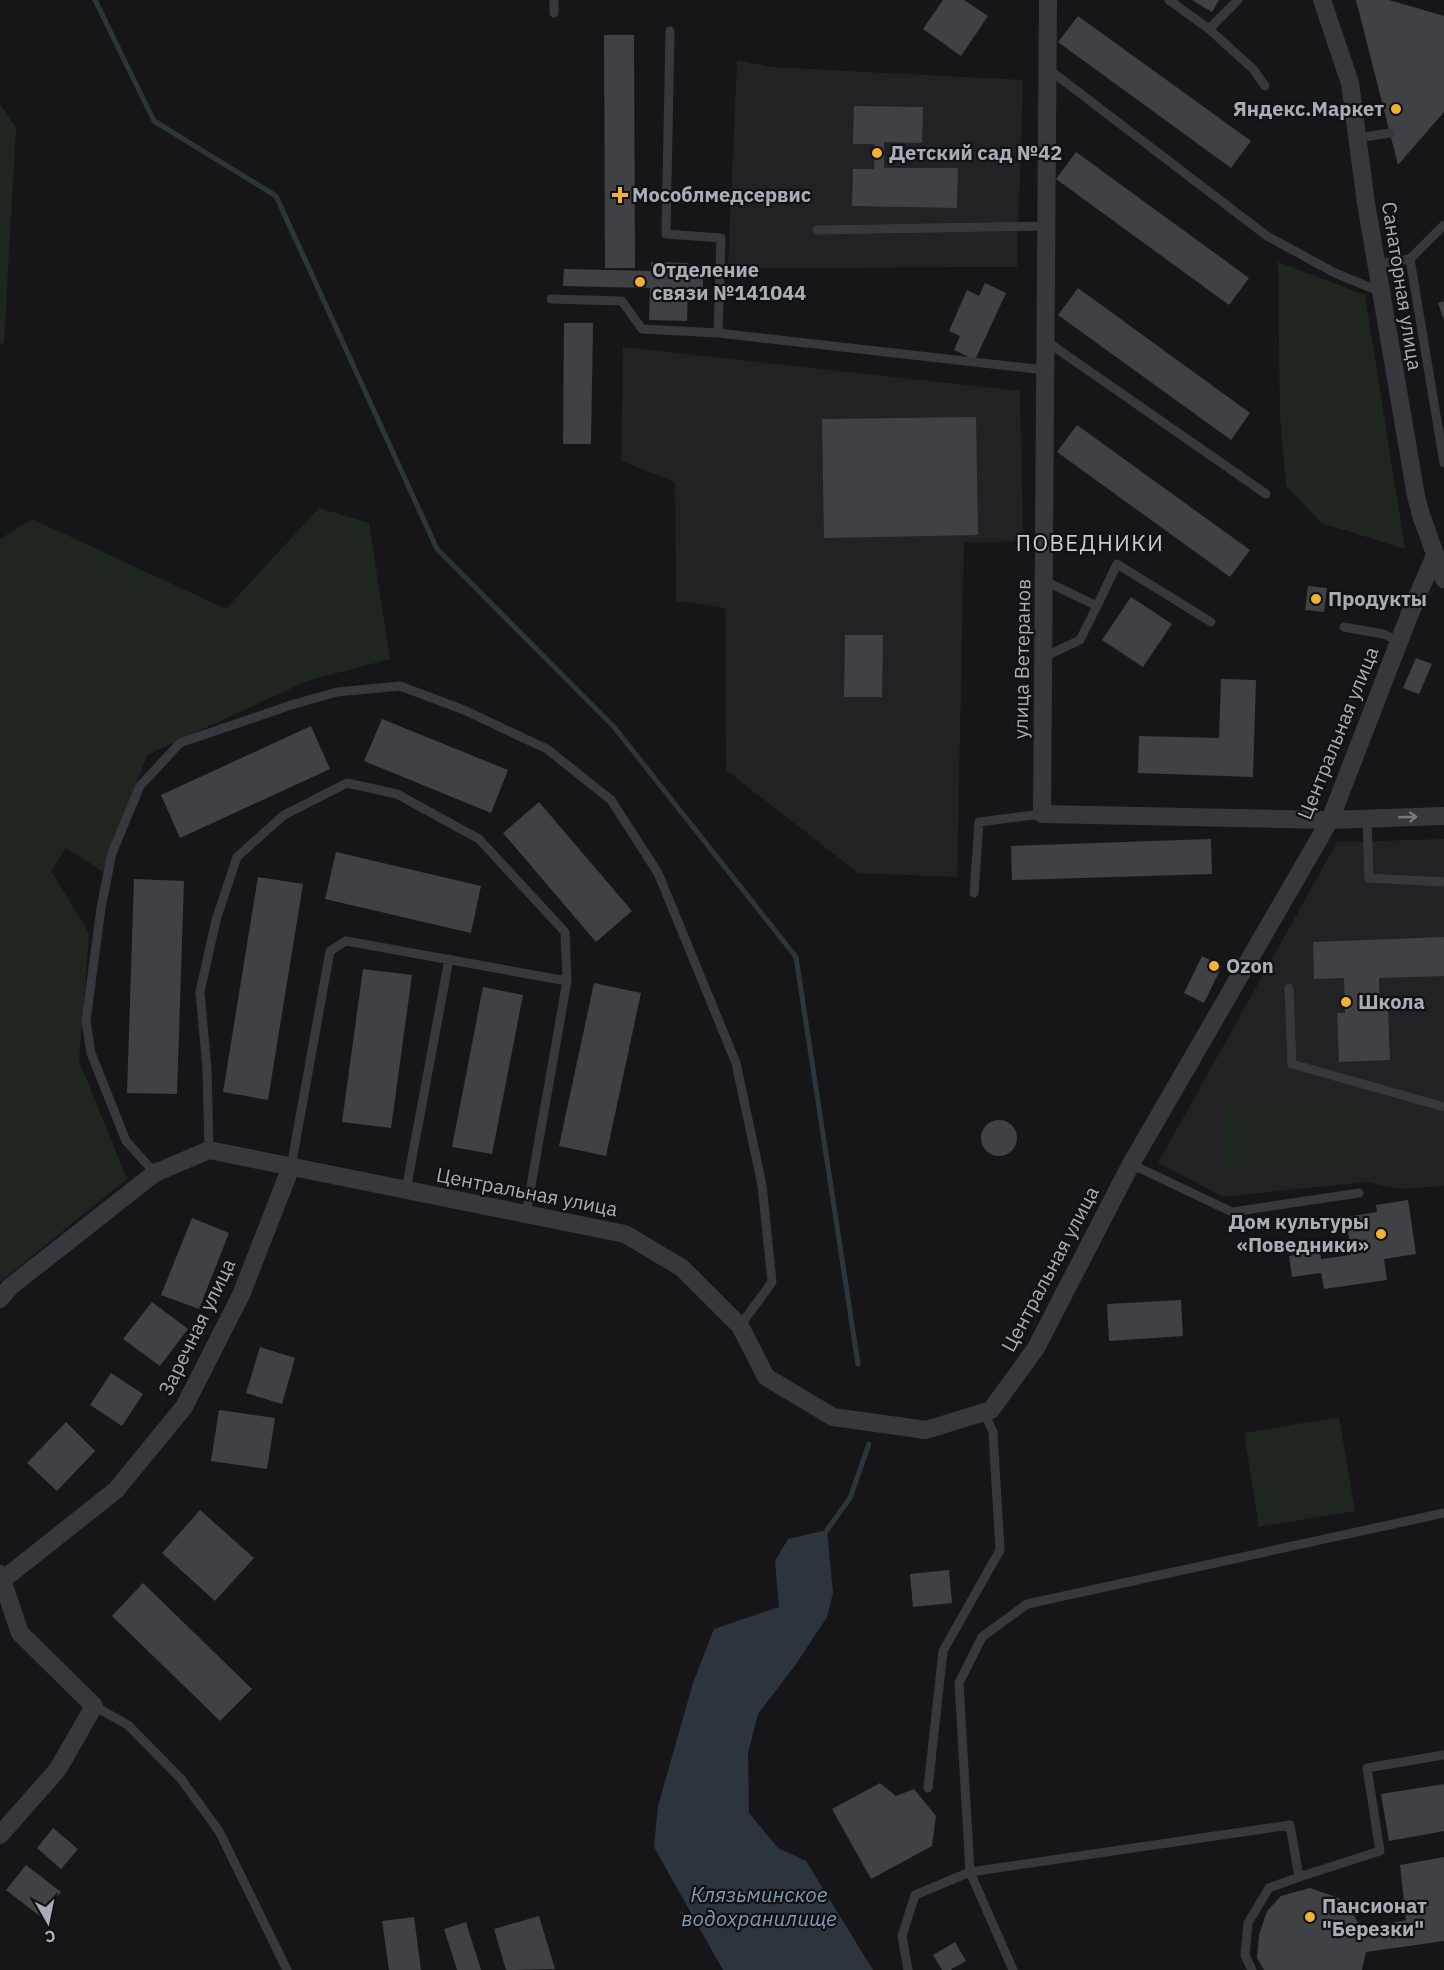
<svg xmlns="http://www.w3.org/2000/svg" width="1444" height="1970" viewBox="0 0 1444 1970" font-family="'IBM Plex Sans',sans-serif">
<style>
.built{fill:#222225}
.green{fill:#1e261f}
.water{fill:#2c353c}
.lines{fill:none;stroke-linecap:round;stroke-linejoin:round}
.stream{stroke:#2c353c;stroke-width:5}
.building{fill:#404145}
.lane{stroke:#37383d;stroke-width:9}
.street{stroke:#37383d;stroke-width:18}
.oneway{stroke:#757881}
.poi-dot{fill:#f2b134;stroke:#111113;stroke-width:2}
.labels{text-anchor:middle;stroke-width:4.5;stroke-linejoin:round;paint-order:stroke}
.poi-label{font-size:20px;font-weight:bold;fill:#a8adb8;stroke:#111113;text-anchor:start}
.street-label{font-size:20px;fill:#a8adb8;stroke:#111113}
.water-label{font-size:21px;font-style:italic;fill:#7f9bb3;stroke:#111113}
.quarter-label{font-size:22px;letter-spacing:1.5px;fill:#c9ccd4;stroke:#111113}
</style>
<rect width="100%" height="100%" fill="#161618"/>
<path class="built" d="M737,60L771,67L1023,80L1017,267L728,268Z
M623,347L1020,391L1023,541L964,543L957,877L858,873L726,770L725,608L676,601L675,482L621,461Z
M1444,839V1186L1398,1189L1365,1182L1223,1197L1158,1163L1337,842Z"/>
<path class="green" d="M0,104L16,128L4,342L0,345Z
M1278,262L1365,295L1405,549L1322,523L1286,486L1280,417Z
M319,508L369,523L390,659L307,681L147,755L104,872L66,848L51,871L89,933L79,1061L127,1179L0,1282V539L32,519L226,609Z
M1363,1101L1365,1170L1223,1173L1222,1104Z
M1339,1417L1355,1511L1259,1527L1244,1433Z"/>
<path class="water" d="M827,1530L833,1593L827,1617L796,1664L758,1714L748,1753L749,1813L778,1848L806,1861L873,1970H723L654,1847L658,1806L693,1683L714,1629L779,1607L775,1561L788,1539Z"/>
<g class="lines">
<path class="stream" d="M95,0L154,121L276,196L437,549L614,727L796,957L858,1364
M827,1530L850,1498L869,1444"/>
</g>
<path class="building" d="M943,0H964L988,16L961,56L923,29Z
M1192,0H1219L1212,12Z
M1356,0H1389L1444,16V112L1398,165Z
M1078,16L1251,141L1231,168L1058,42Z
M604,35H634L635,268H605Z
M854,106L923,107L922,143L884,142V168H958L957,208L852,206L853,169H874L875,144H853Z
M1076,152L1249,278L1229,305L1056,179Z
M651,262L688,263V272L703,273V290L688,289L687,321L649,320L650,288L563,286L564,269L651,271Z
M985,283L1006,293L975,360L954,350L960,336L949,331L967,290L979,296Z
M1078,288L1250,413L1231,440L1058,315Z
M1444,301V320L1438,303Z
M564,323H593L591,444H563Z
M976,417L978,535L824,538L822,419Z
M1077,425L1250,550L1230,577L1057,452Z
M1308,586L1327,588L1324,612L1305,610Z
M1131,597L1172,624L1143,667L1102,640Z
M845,635H883L882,697H844Z
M1416,658L1432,664L1419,694L1403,688Z
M1221,679L1256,680L1253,777L1138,773L1139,736L1219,738Z
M382,719L508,770L491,813L364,761Z
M311,726L330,769L180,838L161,795Z
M539,802L632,911L596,942L503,833Z
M1211,839L1212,874L1012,880L1011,846Z
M336,852L481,886L471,933L325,899Z
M258,877L303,884L268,1100L223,1092Z
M134,879L184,881L177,1094L127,1093Z
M1444,937V976L1379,978L1380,1010H1388L1390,1060L1339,1062L1337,1013H1345L1344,978L1314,979L1313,942Z
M1202,956L1222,966L1204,1003L1184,993Z
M363,969L412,975L391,1128L342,1122Z
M594,983L641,993L606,1156L559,1146Z
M483,987L523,995L492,1154L452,1147Z
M981 1138a18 18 0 1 1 36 0a18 18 0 1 1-36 0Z
M1408,1200L1416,1254L1384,1259L1387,1280L1324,1289L1321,1273L1292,1277L1289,1256L1320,1251L1321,1259L1351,1255L1346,1217L1377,1212L1376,1205Z
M192,1218L229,1233L199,1309L161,1295Z
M1181,1300L1183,1336L1109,1341L1107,1304Z
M152,1302L188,1329L160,1366L123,1339Z
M260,1347L295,1358L282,1404L246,1393Z
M111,1373L143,1394L122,1426L90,1405Z
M219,1410L275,1418L267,1469L211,1461Z
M66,1422L95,1451L57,1491L27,1463Z
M200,1510L254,1558L215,1601L162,1553Z
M949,1570L952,1603L913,1607L910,1574Z
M143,1583L252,1689L220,1721L112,1616Z
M880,1783L896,1796L914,1789L936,1816L932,1846L871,1879L832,1809Z
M1444,1784V1831L1389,1841L1381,1794Z
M53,1828L78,1849L61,1869L37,1848Z
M1444,1857V1941L1366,1952L1362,1970H1264L1257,1958L1259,1935L1267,1911L1281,1896L1310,1888L1339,1898L1352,1913L1362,1929L1406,1920L1400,1865Z
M26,1865L61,1892L41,1917L6,1890Z
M539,1916L555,1969L506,1970L494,1929Z
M414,1917L421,1970H389L382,1921Z
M466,1922L481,1970H457L444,1929Z
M955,1942L966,1961L950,1970H942L933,1955Z"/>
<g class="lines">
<path class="lane" d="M1169,0L1209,29L1238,0
M554,13V0
M1209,29L1253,69L1265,86
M670,31L666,234L721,238L718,333L1045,370
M1047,68L1267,236L1335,273L1381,292
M1357,138L1390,133
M817,230L1046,226
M1410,259L1444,225
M1376,264L1410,259L1444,463
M551,299L622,301L642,329L718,333
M1046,341L1266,494
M1045,581L1097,606L1117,564L1211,622
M1344,627L1383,634L1399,641
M1044,657L1080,640L1097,606
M1367,819L1369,878L1444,882
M974,893L979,822L1042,814
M1289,988L1292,1064L1444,1107
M209,1150L207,1069L200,992L216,920L237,857L284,815L347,783L397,794L479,839L565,932L567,981L526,1214
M1131,1164L1232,1212L1359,1193
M291,1167L330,951L346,941L567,981
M155,1173L126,1141L91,1053L86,1021L101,908L112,853L140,786L180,743L291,705L337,692L400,686L464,710L547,749L611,800L658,873L736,1063L762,1185L772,1282L740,1326
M406,1190L449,959
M94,1706L128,1725L181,1779L219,1831L287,1970
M928,1788L943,1651L1000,1550L993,1432L984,1412
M908,1970L902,1936L915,1895L970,1872L959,1683L982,1637L1027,1604L1444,1513
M1013,1970L970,1872L1290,1825L1299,1877L1380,1851L1367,1768L1444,1755
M1252,1970L1245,1955L1248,1923L1269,1888L1299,1877"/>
<path class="street" d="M1048,0C1046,271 1046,542 1042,814L1330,820L1444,816
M1322,0L1350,83L1366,203L1416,496L1421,515L1444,579
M0,1299L10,1287L155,1173L209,1150L625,1234L682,1268L740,1326L766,1377L833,1417L926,1430L991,1410L1036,1348L1131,1164L1330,820L1409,616L1435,555
M0,1574L20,1633L94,1706L58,1769L0,1835
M0,1582L116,1490L184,1407L241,1295L291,1167"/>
</g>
<defs><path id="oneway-shaft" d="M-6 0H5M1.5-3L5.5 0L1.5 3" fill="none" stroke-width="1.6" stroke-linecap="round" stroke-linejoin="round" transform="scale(1.5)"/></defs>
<use class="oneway" href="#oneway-shaft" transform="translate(1408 817) rotate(-2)"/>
<g class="poi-dot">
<circle cx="1396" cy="109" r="6"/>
<circle cx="877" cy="153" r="6"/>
<path d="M617 186h6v6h6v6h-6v6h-6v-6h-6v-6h6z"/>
<circle cx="640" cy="282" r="6"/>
<circle cx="1316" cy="599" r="6"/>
<circle cx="1214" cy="966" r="6"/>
<circle cx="1346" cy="1002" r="6"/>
<circle cx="1381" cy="1234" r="6"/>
<circle cx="1310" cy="1917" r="6"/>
</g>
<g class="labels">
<g class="poi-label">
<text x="1384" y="116" text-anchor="end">Яндекс.Маркет</text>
<text x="889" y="160">Детский сад №42</text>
<text x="632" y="202">Мособлмедсервис</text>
<text x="652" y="277">Отделение<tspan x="652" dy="23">связи №141044</tspan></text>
<text x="1328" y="606">Продукты</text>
<text x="1226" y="973">Ozon</text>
<text x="1358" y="1009">Школа</text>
<text x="1369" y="1229" text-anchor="end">Дом культуры<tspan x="1369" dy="23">«Поведники»</tspan></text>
<text x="1322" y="1913">Пансионат<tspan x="1322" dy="23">"Березки"</tspan></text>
</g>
<g class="street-label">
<text transform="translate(1402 286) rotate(81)" y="7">Санаторная улица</text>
<text transform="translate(1022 659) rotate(-89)" y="7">улица Ветеранов</text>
<text transform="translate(1338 733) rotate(-68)" y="7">Центральная улица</text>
<text transform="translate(527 1192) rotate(11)" y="7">Центральная улица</text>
<text transform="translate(1050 1269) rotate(-62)" y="7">Центральная улица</text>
<text transform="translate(197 1327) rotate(-64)" y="7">Заречная улица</text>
</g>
<g class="water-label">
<text x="759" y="1902">Клязьминское<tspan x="759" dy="24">водохранилище</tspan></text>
</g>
<g class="quarter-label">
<text x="1090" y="551">ПОВЕДНИКИ</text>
</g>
</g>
<g transform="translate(48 1922) rotate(171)" stroke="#111113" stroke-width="4.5" paint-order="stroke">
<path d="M0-4.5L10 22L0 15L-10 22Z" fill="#a8adb8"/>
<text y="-9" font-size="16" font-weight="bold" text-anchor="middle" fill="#a8adb8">С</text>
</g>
</svg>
